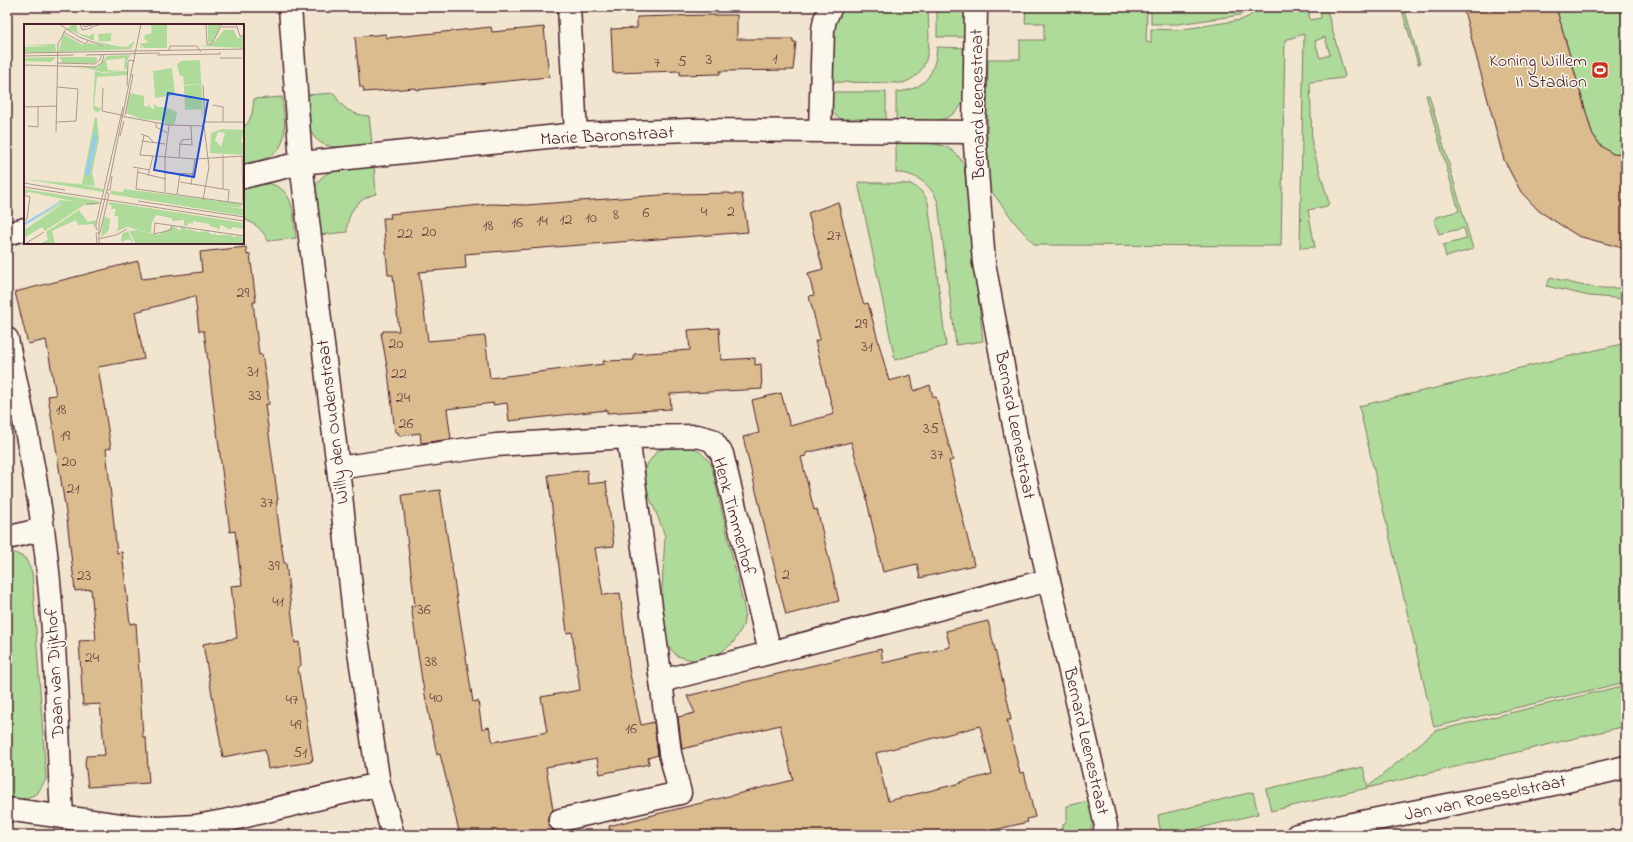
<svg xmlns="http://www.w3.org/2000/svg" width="1633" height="842" viewBox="0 0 1633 842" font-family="'Indie Flower',sans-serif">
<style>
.green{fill:#aedb9a;stroke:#7c7d62;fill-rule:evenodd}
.building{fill:#dabc8e;stroke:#4a1f2b;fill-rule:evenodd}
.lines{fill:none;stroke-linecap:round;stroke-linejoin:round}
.minor-casing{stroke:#4a1f2b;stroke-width:25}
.minor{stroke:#fbf7ec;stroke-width:22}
.labels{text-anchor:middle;stroke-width:3;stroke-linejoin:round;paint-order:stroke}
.number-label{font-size:16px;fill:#6e4644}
.poi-label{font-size:18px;fill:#4a1f2b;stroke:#fbf7ec;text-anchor:end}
.street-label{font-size:18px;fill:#4a1f2b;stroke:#fbf7ec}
.inset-road{fill:none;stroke:#ae968e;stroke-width:1}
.view{fill:#1d4ed8;fill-opacity:0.15;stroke:#1d4ed8;stroke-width:2}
.inset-edge{fill:none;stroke:#4a1f2b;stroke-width:2}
</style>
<rect width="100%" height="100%" fill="#f1e5d0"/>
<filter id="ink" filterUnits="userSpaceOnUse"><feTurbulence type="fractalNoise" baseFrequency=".025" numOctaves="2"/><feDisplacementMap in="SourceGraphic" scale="8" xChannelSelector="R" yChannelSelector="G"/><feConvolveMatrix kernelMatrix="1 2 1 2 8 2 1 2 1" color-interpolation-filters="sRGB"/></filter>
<g filter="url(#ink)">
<path class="green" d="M841,7H928C928,35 936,72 903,83L832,82V30Z
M937,7H966V37H937Z
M1026,7H1251L1249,11L1240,15L1178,24H1151V12L1147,11L1146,42L1151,43V29L1178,30L1241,20L1250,16L1256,7H1308L1310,20L1321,18L1320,7H1326L1345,76L1343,78L1310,82L1312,145L1329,203L1327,206L1308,210L1315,247L1300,248L1304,34L1285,40L1281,246L1035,245L1016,224L989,188L987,137L988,59H1020V40H1044V23H1025ZM1325,37L1330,55L1320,58L1315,41Z
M1401,7H1404L1420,64H1418Z
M1556,7H1626V152L1613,154L1600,145L1592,133Z
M937,47L966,48L964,100C951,128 922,121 896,121V92C925,90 935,74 937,47Z
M832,92H886V121C874,120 841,124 834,114C830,108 832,98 832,92Z
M334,93C341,108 352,115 369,116L372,144C351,146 319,155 310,129C306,119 307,105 306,95Z
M1426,95H1429L1473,249L1446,257L1443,245L1467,239L1464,228L1439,234L1434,221L1436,217L1459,211Z
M282,97C284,119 292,150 264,159C258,161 250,162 243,164V129L249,121L252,114L254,99Z
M896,143C922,144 950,137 964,165L983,341L956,345L938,203C933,186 915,172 896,173Z
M374,166L376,194C357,199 347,212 347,232L319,235L314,191C320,165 352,168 374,166Z
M858,182L910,184C919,188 924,193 928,202L946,346L895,360Z
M265,183C295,186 293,214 296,238L268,241C263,230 255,223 243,219V187Z
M1551,277C1575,285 1601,291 1626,287V299L1589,296L1546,286Z
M1626,343V682L1434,727L1359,406Z
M669,447C693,447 696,445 711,464L745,612L743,626L733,643L717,655L696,661L677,656L665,643L660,623L665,536L656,512L647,492L643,477L648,463L657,451Z
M13,552L25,558L32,572L46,779L37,794L20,800L7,798V553Z
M1626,685V726L1271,811L1266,789L1363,767L1368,787L1435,731Z
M1253,792L1258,814L1171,835H1161L1158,815Z
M1093,800C1096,815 1096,821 1087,835H1057L1067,819V806Z"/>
<path class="building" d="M1463,7H1556L1592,133L1600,145L1613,154L1626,152V249L1578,236L1539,211L1521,192L1504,160Z
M708,15H737V39H793V42H796L793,70L720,71V74L680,75V71L613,73L611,29L637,28V17Z
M491,27L492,32L544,27L549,77L416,90V88L364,92L363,87H360L355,37L386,34L387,38Z
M730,193V194H742L748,232L465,254L466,268L419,272L428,341L485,336L490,378L604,364L603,361L634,360V354L690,350L688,330L719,328L721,360L755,358V365L761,364L762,389L670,394L671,409L607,413V410L509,421L507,403L493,405V403L447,409L451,439L421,443L420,433L399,436L398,432H395L388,372L381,333H383V331H399L393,275H388L383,218H391L390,214L491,204L526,205L674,194Z
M838,202L861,296L864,304L868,303L889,381L911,375L914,391L930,385L933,397H936L953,460L949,461L974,565L920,578L917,564L883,572L866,497H867L851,442L806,453V456L801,457L814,510L817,509L839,601L786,615L743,437L759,433L752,400L781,393L790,426L834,414L815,341L820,339L809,296L814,295L808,273L823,269L808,213Z
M246,247L247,255L250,254L256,302H253L259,355L262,354L266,379L269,404L265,405L278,500H277V512L284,563H286L295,643L299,642L301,665L298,668L313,760H311V762L268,769L265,749L223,757L203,644L237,638L231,586L242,585L235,531L230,532L204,331H199L195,296L135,312L144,359L98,367L111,448L106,449L117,553L122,552L130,624L136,623L143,738H146L149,783L88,787L85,763L86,756L105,755L100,704L83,705L79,641L96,640L91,589L75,591L67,519L48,396L56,395L46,340L28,344L15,292L138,261L142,279L202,272L200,252Z
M587,470L588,484L606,482L614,546L595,548L603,595L620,593L629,669L641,725L654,722L658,755L648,758L649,764L600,774L597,758L546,767L553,810L548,816V822L551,828L554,831L537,835H460L440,754L437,755L422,680L411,606H415L402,495L440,490L473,702L478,701L482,729L489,727L493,742L547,732L541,697L580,690L572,632L567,633L548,475Z
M988,621L1009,707L1011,720H1007L1020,773L1024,772L1035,817L1027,819L1028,822L973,835H610L609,826L793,780L780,725L682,749L678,717L695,713L687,696L881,649L883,663L950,647L946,631ZM980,726L992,774L961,782V783L888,801L876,753Z"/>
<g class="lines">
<defs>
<path id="minor" d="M290,7L301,163L338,468L356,632L379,784L393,835
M569,7L576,134
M976,7L974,132L984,263L1018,447L1106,826L1104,835
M820,131L823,30L825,19L831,7
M243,177L301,163L576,134L690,130L974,132
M7,234L25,229
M7,339C20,402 35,466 43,529C56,624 57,721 62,817
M628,437L697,436L712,440L722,454L770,652
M338,468L496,445L628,437L661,681L1049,580
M7,538L43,529
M7,809L120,825L159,828L196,826L229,820L379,784
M560,820L680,793L670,753L661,681
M1297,835L1549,785L1626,767"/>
</defs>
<use href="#minor" class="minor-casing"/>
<use href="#minor" class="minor"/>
</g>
</g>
<defs>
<symbol id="stadium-square" viewBox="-11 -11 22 22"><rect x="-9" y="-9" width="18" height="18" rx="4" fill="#c8321e" stroke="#fbf7ec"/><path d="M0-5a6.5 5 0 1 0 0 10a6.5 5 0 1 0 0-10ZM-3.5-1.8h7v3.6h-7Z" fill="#fff"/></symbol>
</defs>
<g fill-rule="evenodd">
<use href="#stadium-square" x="1590" y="60" width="20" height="20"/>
</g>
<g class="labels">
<g class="number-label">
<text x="775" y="63">1</text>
<text x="709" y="64">3</text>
<text x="682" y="66">5</text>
<text x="657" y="67">7</text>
<text x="704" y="216">4</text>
<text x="731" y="216">2</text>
<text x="646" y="217">6</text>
<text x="616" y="219">8</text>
<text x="591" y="222">10</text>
<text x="566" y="224">12</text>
<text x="542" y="225">14</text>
<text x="517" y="227">16</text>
<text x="488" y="230">18</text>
<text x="429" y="236">20</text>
<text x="405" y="238">22</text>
<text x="834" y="240">27</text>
<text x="243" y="297">29</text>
<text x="861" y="328">29</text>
<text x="396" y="348">20</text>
<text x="867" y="351">31</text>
<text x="253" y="376">31</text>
<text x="399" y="378">22</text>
<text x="255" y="400">33</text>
<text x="403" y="402">24</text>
<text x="61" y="414">18</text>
<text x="406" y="428">26</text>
<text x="931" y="433">35</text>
<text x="65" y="440">19</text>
<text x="937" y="459">37</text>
<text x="69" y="466">20</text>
<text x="73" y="493">21</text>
<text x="267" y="507">37</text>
<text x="274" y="570">39</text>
<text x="786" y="579">2</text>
<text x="84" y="580">23</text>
<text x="278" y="606">41</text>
<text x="424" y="614">36</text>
<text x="92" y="662">24</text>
<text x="431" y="666">38</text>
<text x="436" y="702">40</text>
<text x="292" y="704">47</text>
<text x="296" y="729">49</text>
<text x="631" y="733">16</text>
<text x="300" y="757">51</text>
</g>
<g class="poi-label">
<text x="1587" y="66">Koning Willem<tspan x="1587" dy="21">II Stadion</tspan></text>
</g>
<g class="street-label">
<text transform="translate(977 104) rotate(-91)" y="6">Bernard Leenestraat</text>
<text transform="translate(607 135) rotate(-3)" y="6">Marie Baronstraat</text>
<text transform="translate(332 422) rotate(-97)" y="6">Willy den Oudenstraat</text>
<text transform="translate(1016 425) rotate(79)" y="6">Bernard Leenestraat</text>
<text transform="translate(735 516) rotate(75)" y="6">Henk Timmerhof</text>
<text transform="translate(54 673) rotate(-93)" y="6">Daan van Dijkhof</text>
<text transform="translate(1087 741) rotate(77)" y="6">Bernard Leenestraat</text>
<text transform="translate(1485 797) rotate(-12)" y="6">Jan van Roesselstraat</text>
</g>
</g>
<g transform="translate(24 24)">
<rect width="220" height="220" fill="#f1e5d0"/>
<path d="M49,0H52L54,9L65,12L70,9V17L93,22L103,23L110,17V19L107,25L35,28L39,10L59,21L64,19L81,22L43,5ZM127,0H143V24H116V22L119,24H121L115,20L125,18L120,15L121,11L128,9ZM184,0H198L188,19L184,18ZM200,6H210L213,14L220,12V24L175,22L189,20ZM89,9L87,11V17H75L74,10ZM31,20L32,28H0V23L27,22L0,21ZM106,31L103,37V45H100L101,34L82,36L84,46L103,47L78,48L59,43H74L83,32ZM32,33L27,38L0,40L27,38L0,37V34ZM35,33H71L74,35L71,39H39ZM176,36L179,93H178L177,85L161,86L160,62L176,60L160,61L159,52H156L153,41L157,37ZM50,43L58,44L79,49L104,47V51L73,53L70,82L77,84L75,88L70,87L69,82L71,47ZM148,44L151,71L131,74L129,47ZM106,69L120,72V82L124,83L125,80L127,84L131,85L129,80L135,83H139V80H145H139V83L153,86L143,85L153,88L151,99L148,101L141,100V97L117,95L102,89ZM71,93L73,94L75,115L68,149L71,162L0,154L58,160ZM198,105L220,106L217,118L220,119V131L186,129L187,109ZM194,108L201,109L197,123L191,116ZM0,155L60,161L79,165V168ZM0,165L75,177L76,178L63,180L5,168L1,170ZM100,165L220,180L216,183L220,184L198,182L220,185V192L86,170L87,167L99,168ZM37,176L76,181H60L21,207L18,203L0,214V206L42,178L0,202L37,179L34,177ZM86,178L220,199V205L208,203L207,206L197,201L194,207L193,204L185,202L186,200L169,197V200L164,199L163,202L157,201L160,202V196L149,197L147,194L132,191L129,197L134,199L128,197L127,209L103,203L82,212L92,208L94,204V192H90L92,185H87L88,182L84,180ZM55,186L64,198L72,196L71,204L69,200L54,201L52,196L28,207L31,220H15L24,216L22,208ZM80,192L86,195L85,206L77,214ZM150,202L156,207L157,203L162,204V206L165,205L174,208L178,207V209L182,207L189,211L192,209V211H207L211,214V212L220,213V220H112L105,207L113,206L134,211ZM104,207L108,216L110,220L105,215L97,218L98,210Z" fill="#aedb9a" fill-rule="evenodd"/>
<path d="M71,105L73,115L65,152L61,150ZM35,178H37L0,202V199Z" fill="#97cbf4"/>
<path class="inset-road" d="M35,0L55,13L79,22M56,0L58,6L68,4M59,0L60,3L67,1L68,3L77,0M182,0L183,20H188L198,0M212,0L216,12H220M198,3H212M39,8L61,20L64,17M145,26L146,22H173L177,28M0,29L220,25M62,31L136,29M133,31L196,30V28M0,32L50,31M196,34H218M33,39L71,40L76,36L78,30M0,41L71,43L78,39L80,31M179,61L181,98H220M103,62L104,38L105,36L111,37M79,64L78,87L97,91M189,81L199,83V98M0,83L33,82M101,91L109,51H107M97,92L145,101L180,102L185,143L179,176M33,98L52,97L54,65L33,63M132,99V103L143,109M4,102L14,103V83M32,108L34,20L42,5M117,110L125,113L129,118M120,111L116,131L171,135L220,132M96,112L100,97M118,117L141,120M156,120L158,116L168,115M199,131V165M218,132L219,180M155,134L156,120L168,121L167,102M109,143L126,146M114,145L112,165L220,180M113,148L142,155M142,149L170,150M124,152L129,132M156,158L205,166L204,178M0,159L41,166M167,161L171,135M0,163L220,197M83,166H86L88,152M141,168V134L145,101M153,170L156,149M0,171L6,173L3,195L0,197M114,177L220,193M62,180L77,179M148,201L147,206L130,210L131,199L220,212M74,205H72V200L99,83M74,215L92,211L103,205M1,220L20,208M73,220L72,209H76L85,170L83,168M75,220V199L87,149L117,0"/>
<path class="view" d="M144,69L184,76L170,153L130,146Z"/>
<rect width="220" height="220" class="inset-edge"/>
</g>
<rect width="1633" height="842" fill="none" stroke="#fbf7ec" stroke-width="24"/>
<rect x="12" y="12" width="1609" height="818" fill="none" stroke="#4a1f2b" stroke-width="1.5" filter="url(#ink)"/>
</svg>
